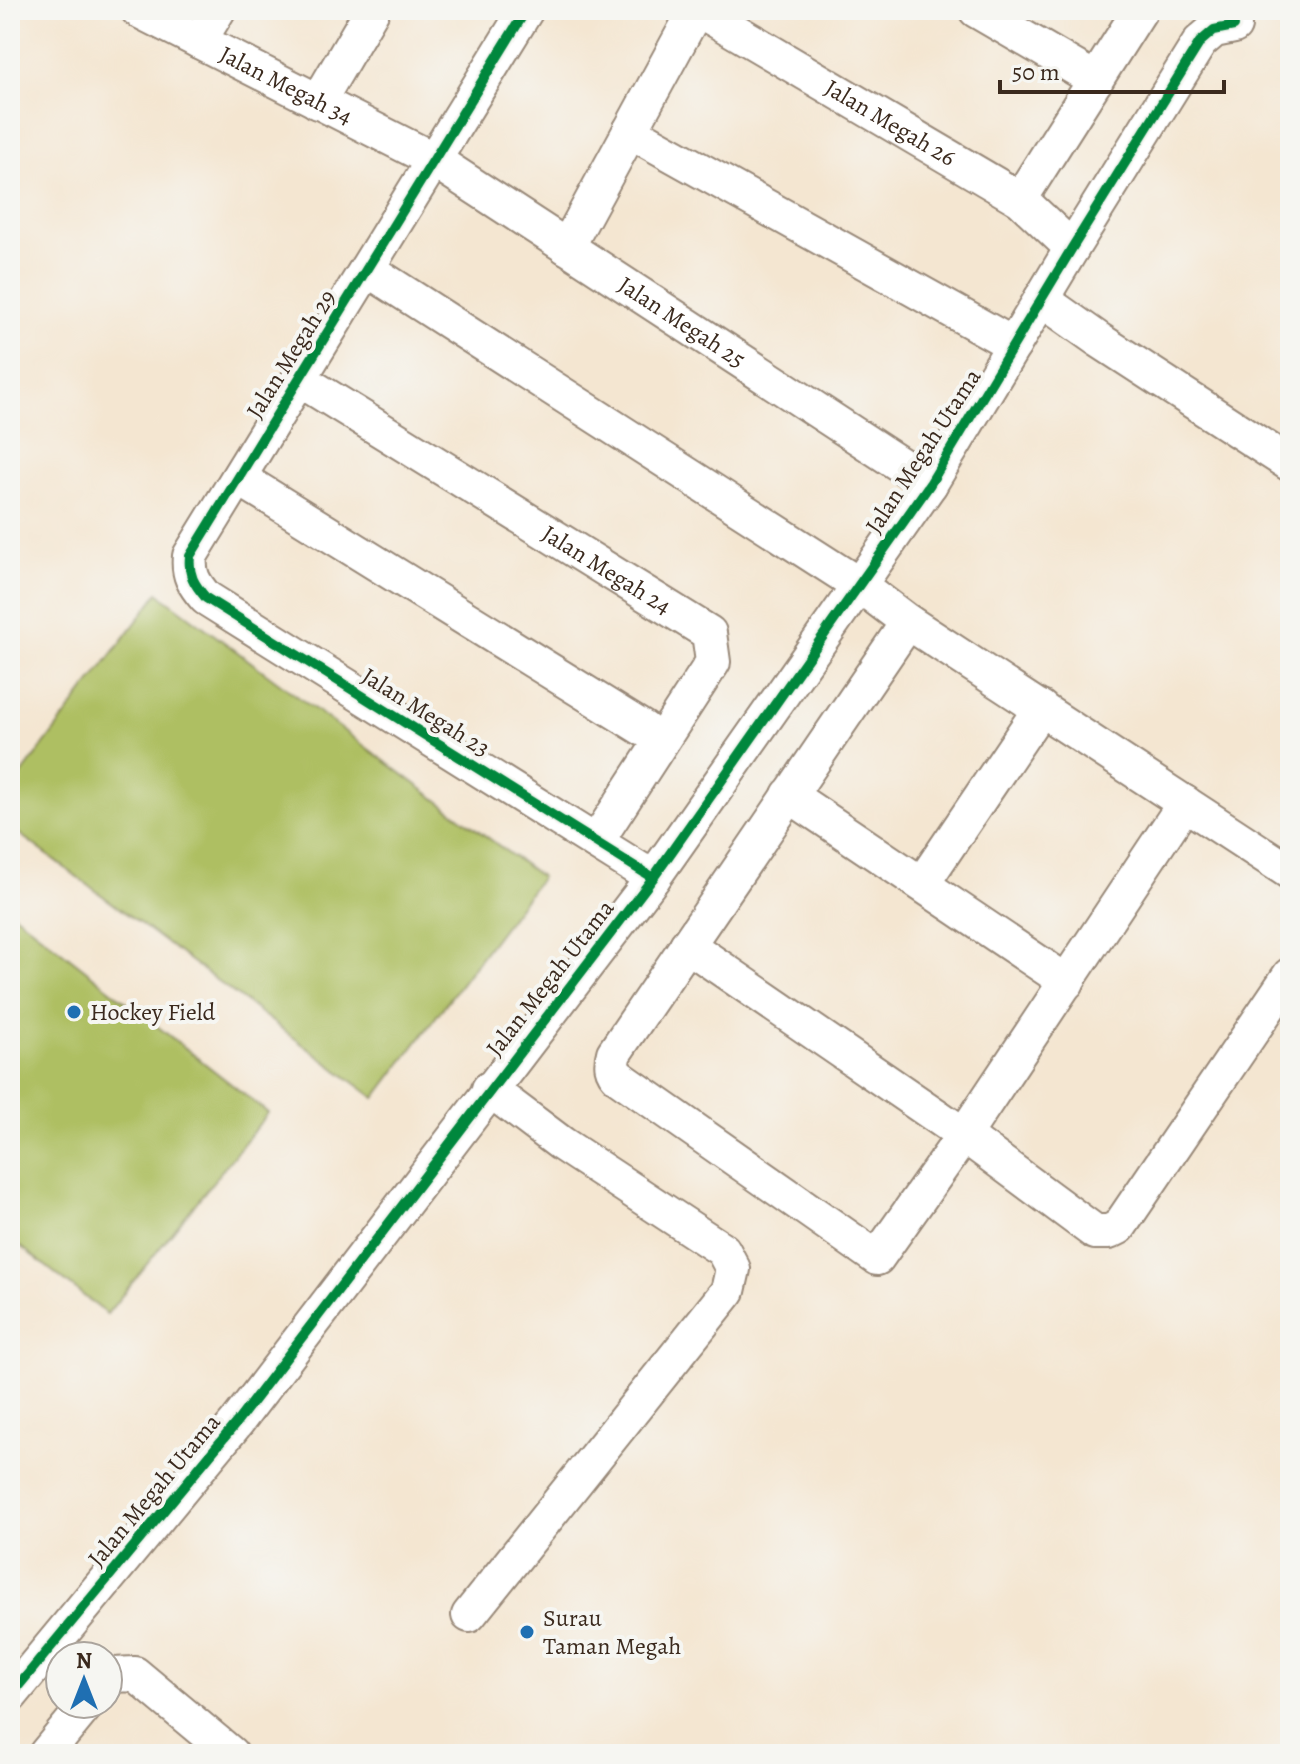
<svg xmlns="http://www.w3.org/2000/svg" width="1300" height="1764" viewBox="0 0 1300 1764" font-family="Alegreya,serif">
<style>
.green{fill:#aebf62;stroke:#747440;stroke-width:2}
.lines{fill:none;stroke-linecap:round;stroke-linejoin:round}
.minor-casing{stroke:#988878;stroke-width:38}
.minor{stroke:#fff;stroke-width:34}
.cycleway-casing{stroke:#f6f6f2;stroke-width:15}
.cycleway{stroke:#00873e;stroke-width:10}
.poi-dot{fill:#1f6fb2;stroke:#f6f6f2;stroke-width:3}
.labels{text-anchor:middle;stroke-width:8;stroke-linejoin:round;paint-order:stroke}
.street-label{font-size:24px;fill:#3b2a1e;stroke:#f6f6f2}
.poi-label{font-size:24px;fill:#3b2a1e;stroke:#f6f6f2;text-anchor:start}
</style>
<rect width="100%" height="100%" fill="#f6f6f2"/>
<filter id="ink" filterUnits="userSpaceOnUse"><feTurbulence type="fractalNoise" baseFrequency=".0125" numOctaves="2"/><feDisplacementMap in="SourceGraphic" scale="16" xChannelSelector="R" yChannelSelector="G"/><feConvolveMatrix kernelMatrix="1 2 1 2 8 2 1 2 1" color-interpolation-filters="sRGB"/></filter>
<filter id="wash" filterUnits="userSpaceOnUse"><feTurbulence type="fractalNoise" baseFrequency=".006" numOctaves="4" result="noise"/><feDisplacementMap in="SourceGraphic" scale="32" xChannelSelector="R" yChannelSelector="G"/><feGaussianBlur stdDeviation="1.8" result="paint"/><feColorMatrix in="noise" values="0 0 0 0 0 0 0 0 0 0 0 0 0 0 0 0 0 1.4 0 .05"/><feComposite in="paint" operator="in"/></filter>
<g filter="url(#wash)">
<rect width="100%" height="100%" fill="#f4e6d1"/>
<path class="green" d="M158,593L541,877L375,1098L10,827V790Z
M10,911L268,1113L107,1314L10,1238Z"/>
</g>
<g filter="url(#ink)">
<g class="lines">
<defs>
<g id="minor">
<path id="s1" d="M138,10L434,160L930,484"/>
<path d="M526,10L190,556C188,575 194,584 206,598L653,878"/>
<path id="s2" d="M699,10L1020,199L1072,248"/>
<path d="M976,10L1096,80"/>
<path d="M199,41L218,10"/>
<path d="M318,102L372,10"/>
<path d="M630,131L1014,345"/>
<path d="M1020,199L1140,10"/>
<path d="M567,247L696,10"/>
<path d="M367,269L859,585L908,622L1290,872"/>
<path d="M1041,299L1099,340L1290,464"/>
<path id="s3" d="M299,379L709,633L713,662L596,842"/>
<path d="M239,478L644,729"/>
<path d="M908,622L614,1053C611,1064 611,1070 620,1078L877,1258L964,1135L1185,803"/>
<path d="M789,795L1067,982"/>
<path d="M922,884L1041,708"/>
<path d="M687,945L964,1135L1095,1232H1109L1119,1227L1290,975"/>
<path d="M469,1615L728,1291L733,1269L723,1250L562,1144L489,1089"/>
<path d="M108,1680L113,1675L135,1674L231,1754"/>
<path d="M10,1696L237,1422L653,878L930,484L1072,248L1200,42L1214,30L1234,26"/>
<path d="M46,1754L87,1704"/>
</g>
</defs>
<use href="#minor" class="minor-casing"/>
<use href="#minor" class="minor"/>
<defs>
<path id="cycleway" d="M526,10L190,556C188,575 194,584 206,598L653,878
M10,1696L237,1422L653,878L930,484L1072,248L1200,42L1214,30L1234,26"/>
</defs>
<use href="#cycleway" class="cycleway-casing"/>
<use href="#cycleway" class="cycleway"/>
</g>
</g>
<g class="poi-dot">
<circle cx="74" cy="1012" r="8"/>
<circle cx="527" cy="1632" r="8"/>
</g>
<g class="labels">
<g class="street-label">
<text dy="8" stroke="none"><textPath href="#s1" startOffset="166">Jalan Megah 34</textPath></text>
<text dy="8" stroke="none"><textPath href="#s2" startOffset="222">Jalan Megah 26</textPath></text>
<text dy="8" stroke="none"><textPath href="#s1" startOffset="628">Jalan Megah 25</textPath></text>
<text transform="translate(291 354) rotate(-58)" y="8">Jalan Megah 29</text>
<text transform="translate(923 451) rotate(-57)" y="8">Jalan Megah Utama</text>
<text dy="8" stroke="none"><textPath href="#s3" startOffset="362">Jalan Megah 24</textPath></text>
<text transform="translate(426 712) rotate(32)" y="8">Jalan Megah 23</text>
<text transform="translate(550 978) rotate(-52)" y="8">Jalan Megah Utama</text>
<text transform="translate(154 1490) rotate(-50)" y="8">Jalan Megah Utama</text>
</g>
<g class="poi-label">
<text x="90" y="1020">Hockey Field</text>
<text x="543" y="1626">Surau<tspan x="543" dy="28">Taman Megah</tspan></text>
</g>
</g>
<rect width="1300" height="1764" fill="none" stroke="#f6f6f2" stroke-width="40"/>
<g transform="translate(84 1680)"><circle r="38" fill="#f6f6f2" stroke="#aba49d" stroke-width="2"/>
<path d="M0-6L14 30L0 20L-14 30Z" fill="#1f6fb2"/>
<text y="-12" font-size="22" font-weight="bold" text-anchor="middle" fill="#3b2a1e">N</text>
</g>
<path d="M1000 80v12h224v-12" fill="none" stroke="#3b2a1e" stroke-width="4"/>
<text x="1012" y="80" font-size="24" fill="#3b2a1e" stroke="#f6f6f2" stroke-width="6" paint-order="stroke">50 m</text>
</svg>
